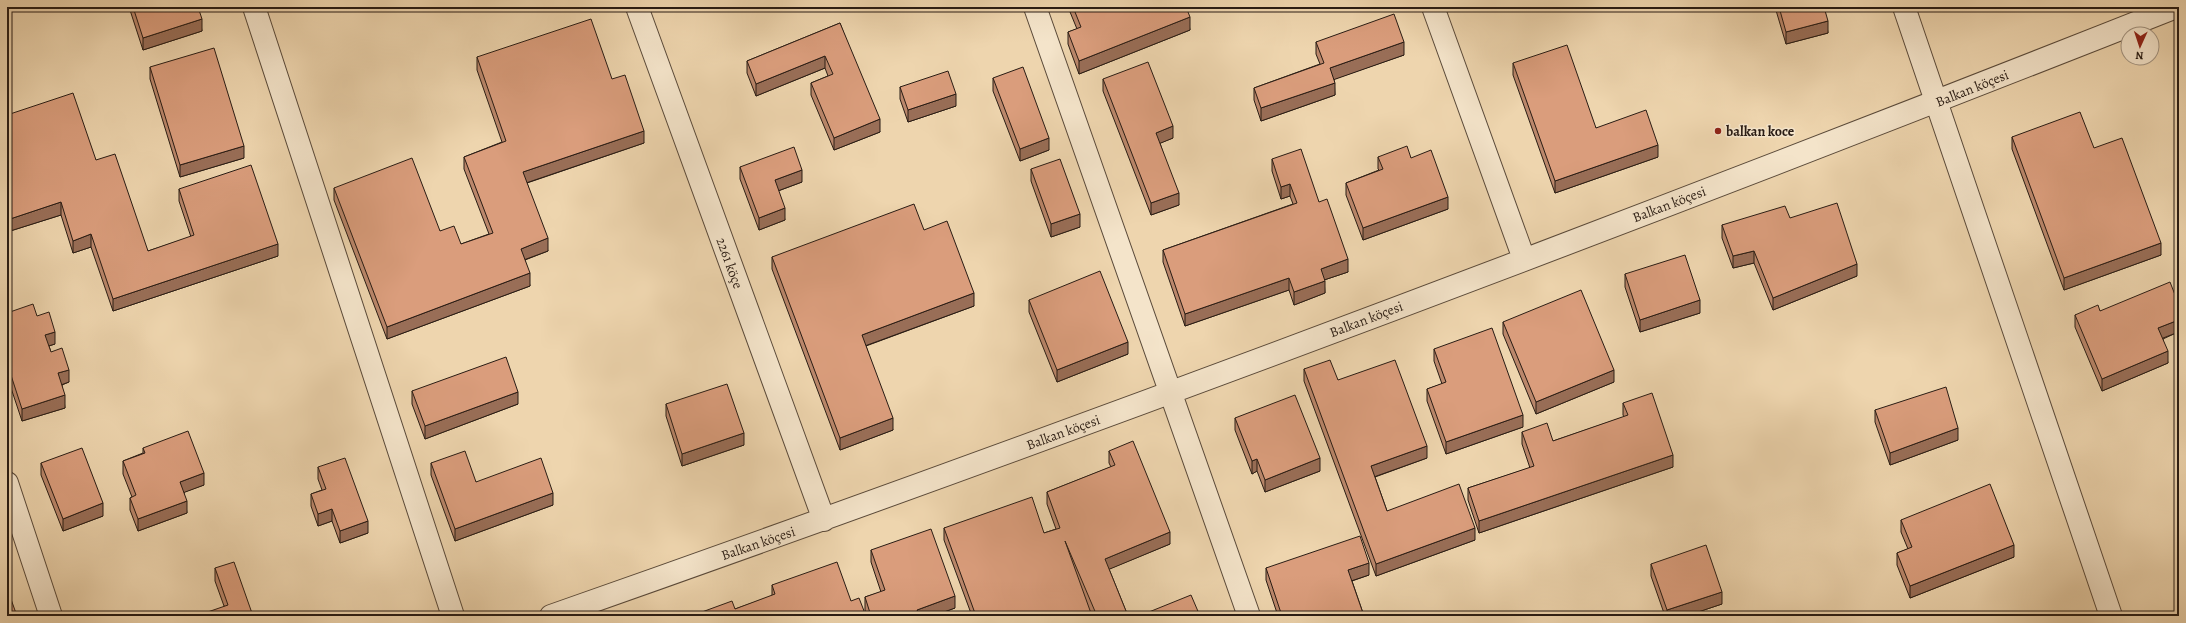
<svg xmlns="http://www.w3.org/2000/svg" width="2186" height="623" viewBox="0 0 2186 623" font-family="Alegreya,serif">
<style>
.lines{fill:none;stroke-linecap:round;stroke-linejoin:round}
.minor-casing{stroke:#5a4a3a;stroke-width:24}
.minor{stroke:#f4e4ca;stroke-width:22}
.wall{fill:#bb876b;stroke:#291c14}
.shaded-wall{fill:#996e57;stroke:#291c14}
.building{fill:#da9d7c;stroke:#291c14}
.poi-dot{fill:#8f2418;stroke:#f4e4ca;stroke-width:1.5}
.labels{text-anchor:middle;stroke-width:3;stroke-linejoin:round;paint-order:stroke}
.street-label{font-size:14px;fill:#291c14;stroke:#f4e4ca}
.poi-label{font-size:14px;font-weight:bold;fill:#291c14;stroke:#f4e4ca;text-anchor:start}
</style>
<rect width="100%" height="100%" fill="#eed5ae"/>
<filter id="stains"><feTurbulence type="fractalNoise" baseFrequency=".005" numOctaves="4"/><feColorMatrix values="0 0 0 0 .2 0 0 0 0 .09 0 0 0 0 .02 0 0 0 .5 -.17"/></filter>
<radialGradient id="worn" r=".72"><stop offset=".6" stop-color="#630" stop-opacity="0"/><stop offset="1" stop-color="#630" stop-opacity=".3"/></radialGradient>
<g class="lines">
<defs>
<path id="minor" d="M254,7L453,616
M637,7L824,520
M1035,7L1249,616
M1433,7L1524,259
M1904,7L2111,616
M7,483L51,616
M551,616C1097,424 1638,220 2176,7"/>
</defs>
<use href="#minor" class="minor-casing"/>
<use href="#minor" class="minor"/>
</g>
<path class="wall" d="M129,7H198L202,31L143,50Z
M1068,7H1186L1190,30L1079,74L1068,44V32L1077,29Z
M1775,7H1824L1828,33L1786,44Z
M840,23L880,132L834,150L811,95V83L828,76L825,68L756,96L747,73V61Z
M1316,42L1404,55L1334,79L1335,95L1261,121L1254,100V88L1320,64L1316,54Z
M477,57L612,79L644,143L527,183L548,251L525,260L530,286L387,339L334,200V188L440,231L461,244L489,234L464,169V157L502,142L477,70Z
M1513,63L1596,128L1658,157L1555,193L1513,75Z
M150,67L244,158L180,177L150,79Z
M993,78L1049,150L1020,161L993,91Z
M1103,79L1173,138L1160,143L1179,205L1151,215L1103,91Z
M900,87L956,106L908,122L900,99Z
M7,115L96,160L148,251L191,237L179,201V189L278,256L113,311L91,247L73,253L61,215L7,232Z
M2012,137L2094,148L2161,255L2064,290L2012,149Z
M1378,157L1411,158L1448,209L1363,240L1346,195V183L1379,170L1378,169Z
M1272,159L1319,202L1348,272L1324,280L1325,293L1294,305L1289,290L1185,326L1163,262V250L1293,204L1290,196L1281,199L1272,171Z
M740,167L802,182L778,191L785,220L759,230L740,179Z
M1031,169L1080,227L1051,237L1031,181Z
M1790,218L1857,276L1773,310L1754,263L1733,268L1722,238V225Z
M924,230L974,306L866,346L893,430L840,450L772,269V257Z
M1625,274L1700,313L1640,332L1625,287Z
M1029,300L1128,354L1057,382L1029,312Z
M2179,305V340L2176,333L2163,339L2168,363L2102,391L2075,327V315L2100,311Z
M7,313L55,344L49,346L51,352L69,382L62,385L65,408L22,421L7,376Z
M1503,322L1614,382L1536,414L1503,334Z
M1434,349L1523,427L1446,454L1427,401V389L1442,384L1434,361Z
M1304,369L1338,380L1427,458L1375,477L1387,511L1475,540L1376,576L1304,381Z
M412,391L518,404L425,439L412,404Z
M1623,403L1673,467L1479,533L1468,500V488L1530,468L1522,444V432L1553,441L1624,417L1623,415Z
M666,404L744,445L682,466L666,416Z
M1875,410L1958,440L1890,465L1875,422Z
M1235,418L1320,471L1265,492L1257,471L1252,474L1235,430Z
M143,448L204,485L184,492L187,513L138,531L130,510V498L132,497L123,474V461L143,453Z
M1109,451L1170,544L1109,569L1128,616H972L944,540V528L1044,533L1056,529L1047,504V492L1111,467L1109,463Z
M41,463L103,516L63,531L41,475Z
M431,463L476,482L553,505L455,541L431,475Z
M318,467L368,533L340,543L332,521L318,526L311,506V494L322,490L318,479Z
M1901,520L2014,557L1910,598L1897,565V553L1908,549L1901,532Z
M871,550L955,608L933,616H867L865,610V597L881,592L871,562Z
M1651,564L1722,604L1686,616H1665L1651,576Z
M215,568L253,616L224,606L215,581Z
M1266,568L1369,575L1352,581L1364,616H1278L1266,580Z
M772,585L851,601L735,609L772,596Z"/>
<path class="shaded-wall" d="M1190,17V30L1079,74V61Z
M202,19V31L143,50V38Z
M1828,21V33L1786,44V32Z
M1404,42V55L1330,81V68Z
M825,56V68L756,96V84Z
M1335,83V95L1261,121V108Z
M956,94V106L908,122V110Z
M880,119V132L834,150V138Z
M1173,126V138L1156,145V133Z
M644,131V143L523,184V172Z
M1049,138V150L1020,161V149Z
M1658,145V157L1555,193V181Z
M244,146V158L180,177V165Z
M802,170V182L775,192V180Z
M1290,184V196L1281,199V187Z
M1179,193V205L1151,215V203Z
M1448,197V209L1363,240V228Z
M61,202V215L7,232V220Z
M785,208V220L759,230V218Z
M1080,214V227L1051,237V224Z
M91,234V247L73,253V241Z
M548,238V251L521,261V249Z
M2161,243V255L2064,290V278Z
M278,244V256L113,311V299Z
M1754,251V263L1733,268V256Z
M1348,259V272L1321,281V269Z
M1857,264V276L1773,310V298Z
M530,273V286L387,339V327Z
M1289,278V290L1185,326V314Z
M1325,281V293L1294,305V292Z
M974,293V306L862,347V335Z
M1700,300V313L1640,332V320Z
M2176,321V333L2158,340V328Z
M55,332V344L45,347V335Z
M1128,342V354L1057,382V370Z
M2168,351V363L2102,391V379Z
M69,370V382L58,386V373Z
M1614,370V382L1536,414V402Z
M518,392V404L425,439V426Z
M65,395V408L22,421V409Z
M1523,415V427L1446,454V442Z
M893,418V430L840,450V438Z
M1958,428V440L1890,465V453Z
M744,433V445L682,466V454Z
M1427,446V458L1371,478V466Z
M1673,455V467L1479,533V521Z
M1320,458V471L1265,492V480Z
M1257,459V471L1252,474V461Z
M204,473V485L180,494V482Z
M553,493V505L455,541V529Z
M187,501V513L138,531V519Z
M103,503V516L63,531V519Z
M332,509V521L318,526V514Z
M368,521V533L340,543V531Z
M1475,528V540L1376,576V564Z
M1170,532V544L1105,571V559Z
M2014,545V557L1910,598V586Z
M1369,563V575L1348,582V570Z
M1722,592V604L1686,616H1667V610Z
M955,596V608L933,616H917V610Z"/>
<path class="building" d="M133,7H198L202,19L143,38Z
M1073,7H1186L1190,17L1079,61L1068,32L1081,27Z
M1779,7H1824L1828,21L1786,32Z
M1394,14L1404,42L1330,68L1335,83L1261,108L1254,88L1324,63L1316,42Z
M591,19L612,79L625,75L644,131L523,172L548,238L521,249L530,273L387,327L334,188L412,158L440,231L454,226L461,244L493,233L464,157L506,141L477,57Z
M840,23L880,119L834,138L811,83L833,74L825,56L756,84L747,61Z
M1567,45L1596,128L1646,110L1658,145L1555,181L1513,63Z
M214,48L244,146L180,165L150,67Z
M1148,62L1173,126L1156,133L1179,193L1151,203L1103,79Z
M1023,67L1049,138L1020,149L993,78Z
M948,71L956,94L908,110L900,87Z
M73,93L96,160L115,154L148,251L194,235L179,189L251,165L278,244L113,299L91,234L73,241L61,202L7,220V115Z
M2080,112L2094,148L2122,138L2161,243L2064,278L2012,137Z
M1407,146L1411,158L1431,150L1448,197L1363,228L1346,183L1383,169L1378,157Z
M794,147L802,170L775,180L785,208L759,218L740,167Z
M1301,149L1319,202L1327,199L1348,259L1321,269L1325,281L1294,292L1289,278L1185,314L1163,250L1297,203L1290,184L1281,187L1272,159Z
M1060,159L1080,214L1051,224L1031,169Z
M1837,203L1857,264L1773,298L1754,251L1733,256L1722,225L1785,206L1790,218Z
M914,204L924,230L947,221L974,293L862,335L893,418L840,438L772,257Z
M1685,255L1700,300L1640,320L1625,274Z
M1100,271L1128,342L1057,370L1029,300Z
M2170,282L2179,305V328L2176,321L2158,328L2168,351L2102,379L2075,315L2098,305L2100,311Z
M1581,290L1614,370L1536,402L1503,322Z
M33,304L37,316L49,312L55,332L45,335L51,352L62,348L69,370L58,373L65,395L22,409L7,363V313Z
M1492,328L1523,415L1446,442L1427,389L1446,382L1434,349Z
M506,357L518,392L425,426L412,391Z
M1330,360L1338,380L1395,360L1427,446L1371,466L1387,511L1459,484L1475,528L1376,564L1304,369Z
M727,384L744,433L682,454L666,404Z
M1946,387L1958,428L1890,453L1875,410Z
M1652,393L1673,455L1479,521L1468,488L1534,466L1522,432L1547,423L1553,441L1628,415L1623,403Z
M1295,395L1320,458L1265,480L1257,459L1252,461L1235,418Z
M188,431L204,473L180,482L187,501L138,519L130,498L136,495L123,461L145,453L143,448Z
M1133,441L1170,532L1105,559L1128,616H1097L1065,541L1092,616H976L944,528L1032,497L1044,533L1060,528L1047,492L1115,465L1109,451Z
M82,448L103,503L63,519L41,463Z
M465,451L476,482L541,458L553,493L455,529L431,463Z
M345,458L368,521L340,531L332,509L318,514L311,494L326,489L318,467Z
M1990,484L2014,545L1910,586L1897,553L1912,547L1901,520Z
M931,529L955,596L917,610L920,616H871L865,597L885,590L871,550Z
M1360,536L1369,563L1348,570L1364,616H1282L1266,568Z
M1706,545L1722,592L1667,610L1651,564Z
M234,562L253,616H196L228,605L215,568Z
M837,562L851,601L859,598L866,616H691L732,601L735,609L775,594L772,585Z
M7,588L17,616H7Z
M1191,595L1200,616H1139Z"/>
<circle class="poi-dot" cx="1718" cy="131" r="4"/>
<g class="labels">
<g class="street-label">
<text transform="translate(1972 88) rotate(-22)" y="5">Balkan köçesi</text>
<text transform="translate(1669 204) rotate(-21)" y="5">Balkan köçesi</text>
<text transform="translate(730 263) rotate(70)" y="5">2261 köçe</text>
<text transform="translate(1366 319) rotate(-21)" y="5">Balkan köçesi</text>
<text transform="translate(1063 432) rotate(-20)" y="5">Balkan köçesi</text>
<text transform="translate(758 543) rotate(-19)" y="5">Balkan köçesi</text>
</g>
<g class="poi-label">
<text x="1726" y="136">balkan koce</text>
</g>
</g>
<rect width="2186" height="623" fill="none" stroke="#eed5ae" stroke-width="24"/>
<rect x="8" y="8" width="2170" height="607" fill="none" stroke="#291c14" stroke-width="2"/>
<rect x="12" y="12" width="2162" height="599" fill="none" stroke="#291c14"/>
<g transform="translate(2140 46) rotate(183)"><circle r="19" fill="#f4e4ca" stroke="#a39481"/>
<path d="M0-3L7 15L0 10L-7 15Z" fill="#8f2418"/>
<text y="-6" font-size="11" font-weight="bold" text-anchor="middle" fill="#291c14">N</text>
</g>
<rect width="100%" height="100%" filter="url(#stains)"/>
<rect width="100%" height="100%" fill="url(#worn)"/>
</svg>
